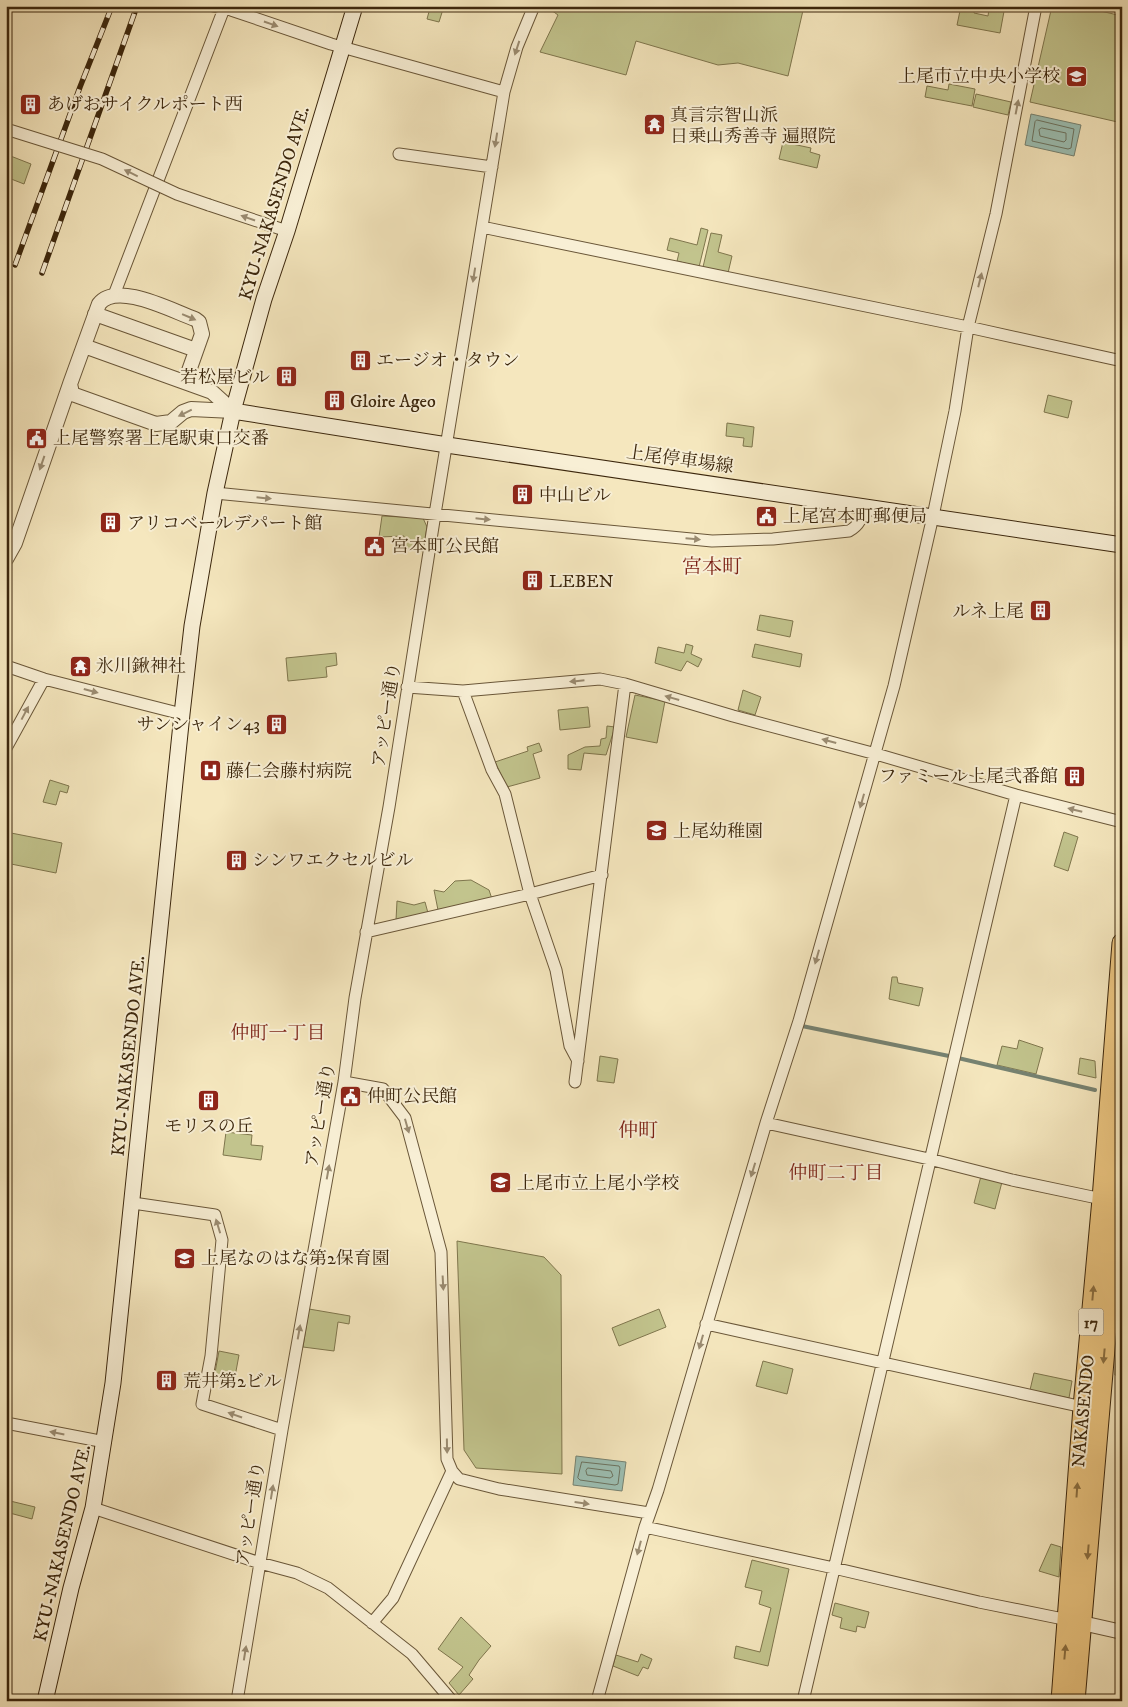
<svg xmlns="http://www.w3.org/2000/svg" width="1128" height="1707" viewBox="0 0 1128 1707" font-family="'IM FELL DW Pica','Noto Serif JP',serif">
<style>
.green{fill:#c2c48d;stroke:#7f764d}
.water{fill:#9cbfb3;stroke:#768271}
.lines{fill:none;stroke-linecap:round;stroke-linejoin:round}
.shore{stroke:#6c7360;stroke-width:1}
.stream{stroke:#768271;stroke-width:4}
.minor-casing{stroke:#6a5739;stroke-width:13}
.tertiary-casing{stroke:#6a5739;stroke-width:16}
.secondary-casing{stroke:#3c270d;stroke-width:17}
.trunk-casing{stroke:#3c270d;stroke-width:21}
.minor{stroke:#f8efd5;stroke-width:11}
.tertiary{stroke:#f8efd5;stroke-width:14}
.secondary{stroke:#f8efd5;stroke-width:15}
.trunk{stroke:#eac47f;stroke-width:19}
.rail-casing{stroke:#3c270d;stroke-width:5.5}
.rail{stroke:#f8efd5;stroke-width:4;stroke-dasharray:11;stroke-linecap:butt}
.minor-bridge-casing{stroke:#6a5739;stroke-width:13;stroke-linecap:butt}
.minor-bridge{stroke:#f8efd5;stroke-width:11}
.oneway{fill:#9a8b71}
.oneway2{fill:#8a6e40}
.labels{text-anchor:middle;stroke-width:4;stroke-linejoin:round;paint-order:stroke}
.shield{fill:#f8efd5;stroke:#746349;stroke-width:1}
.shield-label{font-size:16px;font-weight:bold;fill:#3c270d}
.poi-label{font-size:18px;fill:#3c270d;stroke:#f8efd5;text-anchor:start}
.street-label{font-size:18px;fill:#3c270d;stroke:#f8efd5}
.neighbourhood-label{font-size:19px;fill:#7a1f14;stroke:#f8efd5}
.quarter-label{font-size:20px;fill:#7a1f14;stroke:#f8efd5}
</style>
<rect width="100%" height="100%" fill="#f5e7be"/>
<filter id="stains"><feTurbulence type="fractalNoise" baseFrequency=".004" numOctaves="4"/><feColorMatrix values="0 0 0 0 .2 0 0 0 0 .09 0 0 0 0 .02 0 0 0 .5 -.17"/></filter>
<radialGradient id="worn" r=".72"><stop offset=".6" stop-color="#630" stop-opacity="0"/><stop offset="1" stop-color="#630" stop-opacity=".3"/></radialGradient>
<path class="green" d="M423,6H444L439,22L427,19L430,8Z
M553,6H804L788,76L738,63L718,65L636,41L626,75L540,52L558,15L551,10Z
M961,6L974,9V13L988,16L989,9L993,10L994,6H1005L1000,33L957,25Z
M1052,6H1079L1122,16V123L1030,102Z
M949,84L975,89L972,106L925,97L927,86L948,90Z
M976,94L1011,102L1008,115L973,107Z
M783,142L811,148L810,152L820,155L817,168L779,159Z
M8,155L31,164L24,184L6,177V160Z
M701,228L708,230L699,267L677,261L679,253L667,250L670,238L697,245Z
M711,233L722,235L718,252L732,256L728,273L703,267Z
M1048,395L1072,401L1068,418L1044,412Z
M727,423L754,427L752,447L743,446L744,438L726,436Z
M382,516L423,518L427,527L423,551L404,548V536L379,537Z
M760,615L793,621L790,637L757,630Z
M686,644L693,646L691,654L702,659L698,667L687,661L681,671L655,663L658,647L684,653Z
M755,644L802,654L800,667L752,657Z
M336,653L337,665L326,667L327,677L288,681L286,658Z
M743,690L761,697L755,715L738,710Z
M635,695L665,701L657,743L626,737Z
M588,707L590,727L560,730L558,710Z
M607,726L615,727L606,755L584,753L581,770L568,769V755L585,747L600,746L601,739L606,738Z
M539,743L542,751L533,754L540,778L507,787L495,762L528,751L527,747Z
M50,780L69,786L67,793L60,791L56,805L43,802Z
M6,832L62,843L56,873L6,863Z
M1064,832L1078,837L1068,871L1054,866Z
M471,880L489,890L492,899L438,910L434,890L444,892L455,881Z
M397,901L414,905L425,902L428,913L396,920Z
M892,977H897L898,983L923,988L919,1006L889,999Z
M1019,1040L1043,1048L1036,1074L997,1065L1002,1046L1017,1049Z
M600,1056L618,1059L614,1083L597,1081Z
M1080,1058L1095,1061L1096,1078L1078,1074Z
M226,1132L252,1135L251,1145L263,1146L261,1160L223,1155Z
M981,1176L1002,1182L995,1209L974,1203Z
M457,1241L544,1257L561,1275L562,1474L476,1468L464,1450Z
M309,1309L350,1316L349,1324L338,1322L334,1351L303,1347Z
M659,1309L666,1327L619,1346L612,1328Z
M1118,1328L1122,1330V1376L1115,1375Z
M219,1351L239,1355L234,1382L214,1378Z
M763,1361L793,1369L787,1394L756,1386Z
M1034,1373L1072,1381L1069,1398L1030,1390Z
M6,1500L35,1507L32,1519L6,1512Z
M1051,1544L1061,1547L1059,1577L1039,1571Z
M752,1560L789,1569L768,1666L734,1658L736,1646L760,1652L771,1608L759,1604L762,1591L745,1587Z
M835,1603L869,1612L865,1628L857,1626L856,1632L840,1628L842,1618L832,1615Z
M461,1617L491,1646L479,1660L469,1675L473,1679L459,1695L449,1683L463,1667L438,1649Z
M641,1654L652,1659L648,1669L643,1667L638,1676L613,1666L616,1655L638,1662Z"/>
<path class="water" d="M1031,114L1081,125L1074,156L1025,145Z
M576,1456L626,1462L622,1491L573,1485Z"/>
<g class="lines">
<path class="shore" d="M1037,120L1074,129L1071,148L1068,149L1032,141L1035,122Z
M1042,128L1066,133V140L1064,142L1040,136L1039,130Z
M582,1462L619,1466L620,1468L618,1484L615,1485L580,1480L578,1478Z
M588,1468L611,1471L613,1476L610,1478L587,1475L586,1471Z"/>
<path class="stream" d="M802,1026L949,1056
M958,1058L1095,1090"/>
<defs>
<path id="minor" d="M213,6L231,10L331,44L504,92
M399,154L492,167
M209,205L287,231
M482,227L968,327L1122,361
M114,295L225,6
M215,493L712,541L773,539L849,531C860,525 862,517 865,506
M6,666L44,679L182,714
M407,687L463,691L600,679L625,684L733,716L876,754L1016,795L1122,822
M463,691L492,770L505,794L530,894L556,970L570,1046L578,1061
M6,748L44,679
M366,932L530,894L602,875
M344,1082L383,1089L405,1118L441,1252L447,1459L452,1471L459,1479L499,1489L649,1513
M575,1082L625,684
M766,1123L929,1159L1012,1180L1102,1199
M133,1203L215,1215L222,1240L211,1356L202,1404L282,1430
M706,1324L1083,1407
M6,1423L105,1442
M93,1508L260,1563L297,1573L328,1588L412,1654L452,1701
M645,1527L834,1568L979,1602L1073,1621
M372,1623L393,1598L452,1471
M237,1701L282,1430L344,1082L355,998L389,807L435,514L504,92L517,47L534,6
M597,1701L645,1527L658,1490L766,1123L799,1021L894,686L933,516L955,411L968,327L996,214L1036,6
M803,1701C873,1399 946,1097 1016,795"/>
<path id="tertiary" d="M95,314L196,350
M84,346L212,392L233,411
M185,382L202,334L199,322L195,319C172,311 117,281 99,304L70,384L72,393L75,395L156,424L171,422L183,412L191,409L233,411
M6,559L15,543L70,384
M1082,1623L1122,1632"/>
<path id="secondary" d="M233,411L447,445L1122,545
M45,1701L71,1588L93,1508L113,1383L182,714L192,626L215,493L233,411L264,299L287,231L355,6"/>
<path id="trunk" d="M1061,1701L1083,1407L1102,1199L1122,943
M1075,1701L1122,1150"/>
</defs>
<use href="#minor" class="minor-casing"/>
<use href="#tertiary" class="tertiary-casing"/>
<use href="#secondary" class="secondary-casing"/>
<use href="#trunk" class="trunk-casing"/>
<use href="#minor" class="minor"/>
<use href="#tertiary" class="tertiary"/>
<use href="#secondary" class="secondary"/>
<use href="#trunk" class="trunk"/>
<defs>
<path id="rail" d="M15,265L80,87L112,6
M42,273L137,6"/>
</defs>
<use href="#rail" class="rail-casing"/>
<use href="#rail" class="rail"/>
<defs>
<path id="minor-bridge" d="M6,129L102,159L177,194L209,205"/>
</defs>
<use href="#minor-bridge" class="minor-bridge-casing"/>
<use href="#minor-bridge" class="minor-bridge"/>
</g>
<defs><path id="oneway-solid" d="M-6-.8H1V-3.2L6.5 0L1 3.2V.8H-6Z" transform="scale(1.25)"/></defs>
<g class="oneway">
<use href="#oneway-solid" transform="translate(271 24) rotate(19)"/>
<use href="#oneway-solid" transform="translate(517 48) rotate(108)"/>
<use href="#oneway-solid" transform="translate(1017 107) rotate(-79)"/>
<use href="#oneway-solid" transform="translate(496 140) rotate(99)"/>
<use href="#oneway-solid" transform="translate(131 173) rotate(-154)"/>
<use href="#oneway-solid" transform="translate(248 218) rotate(-161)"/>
<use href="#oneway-solid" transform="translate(474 275) rotate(99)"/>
<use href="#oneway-solid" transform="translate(980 280) rotate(-76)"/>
<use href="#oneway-solid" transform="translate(189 317) rotate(23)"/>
<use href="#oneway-solid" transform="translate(185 413) rotate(154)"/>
<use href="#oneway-solid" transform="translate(42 463) rotate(109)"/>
<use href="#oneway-solid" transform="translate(264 498) rotate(6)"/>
<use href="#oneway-solid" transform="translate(483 519) rotate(6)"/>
<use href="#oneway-solid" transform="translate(693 539) rotate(5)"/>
<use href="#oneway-solid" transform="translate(577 681) rotate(174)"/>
<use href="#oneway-solid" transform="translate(91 691) rotate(15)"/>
<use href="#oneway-solid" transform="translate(672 698) rotate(-164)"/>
<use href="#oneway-solid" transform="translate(25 713) rotate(-62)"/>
<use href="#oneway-solid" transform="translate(829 741) rotate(-165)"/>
<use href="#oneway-solid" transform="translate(862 801) rotate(106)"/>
<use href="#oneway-solid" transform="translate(1075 810) rotate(-166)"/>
<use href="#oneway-solid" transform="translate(817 957) rotate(106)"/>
<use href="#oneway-solid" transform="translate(407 1126) rotate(74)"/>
<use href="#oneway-solid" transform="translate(753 1170) rotate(107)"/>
<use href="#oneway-solid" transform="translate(328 1172) rotate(-80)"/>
<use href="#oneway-solid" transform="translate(218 1226) rotate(-107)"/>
<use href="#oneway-solid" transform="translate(443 1283) rotate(87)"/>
<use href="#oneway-solid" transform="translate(299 1332) rotate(-80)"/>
<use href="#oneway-solid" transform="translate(701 1342) rotate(106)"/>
<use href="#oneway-solid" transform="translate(235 1415) rotate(-161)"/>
<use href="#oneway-solid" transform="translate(57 1433) rotate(-169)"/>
<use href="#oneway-solid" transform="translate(447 1446) rotate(89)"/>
<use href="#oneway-solid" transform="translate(272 1492) rotate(-81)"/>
<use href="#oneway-solid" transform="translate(582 1503) rotate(8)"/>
<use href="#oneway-solid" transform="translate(639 1548) rotate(105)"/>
<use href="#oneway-solid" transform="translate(245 1653) rotate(-81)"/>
</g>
<g class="oneway2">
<use href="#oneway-solid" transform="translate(1093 1293) rotate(-85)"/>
<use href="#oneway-solid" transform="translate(1104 1356) rotate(95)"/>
<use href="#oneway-solid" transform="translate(1077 1490) rotate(-86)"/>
<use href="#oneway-solid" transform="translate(1088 1552) rotate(95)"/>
<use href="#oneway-solid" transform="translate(1065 1652) rotate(-85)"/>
</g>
<defs>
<symbol id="school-square" viewBox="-11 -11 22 22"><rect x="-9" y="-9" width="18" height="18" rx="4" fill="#8f2418" stroke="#f8efd5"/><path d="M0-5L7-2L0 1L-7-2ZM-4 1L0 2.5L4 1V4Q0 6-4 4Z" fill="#fff"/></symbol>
<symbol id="building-square" viewBox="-11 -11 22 22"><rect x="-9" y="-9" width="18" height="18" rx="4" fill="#8f2418" stroke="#f8efd5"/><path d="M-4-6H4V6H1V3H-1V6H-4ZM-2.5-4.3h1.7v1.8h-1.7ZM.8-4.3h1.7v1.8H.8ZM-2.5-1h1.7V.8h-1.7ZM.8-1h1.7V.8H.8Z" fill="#fff"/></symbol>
<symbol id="temple-square" viewBox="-11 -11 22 22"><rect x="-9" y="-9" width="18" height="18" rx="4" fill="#8f2418" stroke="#f8efd5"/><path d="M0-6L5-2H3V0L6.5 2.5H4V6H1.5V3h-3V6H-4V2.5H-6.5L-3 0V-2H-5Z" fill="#fff"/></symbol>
<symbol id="civic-square" viewBox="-11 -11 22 22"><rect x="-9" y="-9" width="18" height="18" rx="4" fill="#8f2418" stroke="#f8efd5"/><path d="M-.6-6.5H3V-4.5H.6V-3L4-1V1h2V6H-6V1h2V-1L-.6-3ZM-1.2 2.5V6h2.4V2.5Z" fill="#fff"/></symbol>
<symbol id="hospital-square" viewBox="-11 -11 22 22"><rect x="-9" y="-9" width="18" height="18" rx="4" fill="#8f2418" stroke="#f8efd5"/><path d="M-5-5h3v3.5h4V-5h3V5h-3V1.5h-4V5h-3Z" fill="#fff"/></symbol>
</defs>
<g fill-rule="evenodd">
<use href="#school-square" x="1064" y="64" width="25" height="25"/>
<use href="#building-square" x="18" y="92" width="25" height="25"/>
<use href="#temple-square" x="642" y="112" width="25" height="25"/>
<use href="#building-square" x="348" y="348" width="25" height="25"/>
<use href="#building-square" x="274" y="364" width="25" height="25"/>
<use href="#building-square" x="322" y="388" width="25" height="25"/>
<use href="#civic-square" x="24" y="426" width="25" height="25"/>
<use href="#building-square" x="510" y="482" width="25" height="25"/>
<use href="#civic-square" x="754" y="504" width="25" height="25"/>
<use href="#building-square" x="98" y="510" width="25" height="25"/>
<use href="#civic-square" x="362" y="534" width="25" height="25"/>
<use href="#building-square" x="520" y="568" width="25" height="25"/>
<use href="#building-square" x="1028" y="598" width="25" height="25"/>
<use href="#temple-square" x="68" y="654" width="25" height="25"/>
<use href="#building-square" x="264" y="712" width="25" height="25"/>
<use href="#hospital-square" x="198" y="758" width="25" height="25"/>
<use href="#building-square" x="1062" y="764" width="25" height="25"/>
<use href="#school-square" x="644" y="818" width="25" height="25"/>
<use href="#building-square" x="224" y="848" width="25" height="25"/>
<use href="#civic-square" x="338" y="1084" width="25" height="25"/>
<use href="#building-square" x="196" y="1088" width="25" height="25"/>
<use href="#school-square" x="488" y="1170" width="25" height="25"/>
<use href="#school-square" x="172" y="1246" width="25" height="25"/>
<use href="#building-square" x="154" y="1368" width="25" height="25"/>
</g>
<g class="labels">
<rect class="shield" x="1078.5" y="1308.5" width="25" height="27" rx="4"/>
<g class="shield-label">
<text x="1091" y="1328">17</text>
</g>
<g class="poi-label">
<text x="1060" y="82" text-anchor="end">上尾市立中央小学校</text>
<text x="47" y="110">あげおサイクルポート西</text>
<text x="670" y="121">真言宗智山派<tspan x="670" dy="21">日乗山秀善寺 遍照院</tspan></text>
<text x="376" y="366">エージオ・タウン</text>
<text x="270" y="383" text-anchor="end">若松屋ビル</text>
<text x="350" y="407">Gloire Ageo</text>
<text x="53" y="444">上尾警察署上尾駅東口交番</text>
<text x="539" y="501">中山ビル</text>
<text x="783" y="522">上尾宮本町郵便局</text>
<text x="127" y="529">アリコベールデパート館</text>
<text x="391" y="552">宮本町公民館</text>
<text x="549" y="587">LEBEN</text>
<text x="1024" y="617" text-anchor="end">ルネ上尾</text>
<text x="96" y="672">氷川鍬神社</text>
<text x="260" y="730" text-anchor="end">サンシャイン43</text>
<text x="226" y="777">藤仁会藤村病院</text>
<text x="1058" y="782" text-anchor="end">ファミール上尾弐番館</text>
<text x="673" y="837">上尾幼稚園</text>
<text x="252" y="866">シンワエクセルビル</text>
<text x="367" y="1102">仲町公民館</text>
<text x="209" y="1132" text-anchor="middle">モリスの丘</text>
<text x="517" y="1189">上尾市立上尾小学校</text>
<text x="201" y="1264">上尾なのはな第2保育園</text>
<text x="183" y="1387">荒井第2ビル</text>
</g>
<g class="street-label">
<text transform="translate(274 203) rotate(-73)" y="6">KYU-NAKASENDO AVE.</text>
<text transform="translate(680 459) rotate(8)" y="6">上尾停車場線</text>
<text transform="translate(386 715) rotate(-81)" y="6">アッピー通り</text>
<text transform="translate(128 1056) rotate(-84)" y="6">KYU-NAKASENDO AVE.</text>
<text transform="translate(320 1115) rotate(-80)" y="6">アッピー通り</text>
<text transform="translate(1083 1411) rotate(-85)" y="6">NAKASENDO</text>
<text transform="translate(250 1514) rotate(-81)" y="6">アッピー通り</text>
<text transform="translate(62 1543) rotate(-77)" y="6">KYU-NAKASENDO AVE.</text>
</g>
<g class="neighbourhood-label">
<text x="278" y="1039">仲町一丁目</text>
<text x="836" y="1179">仲町二丁目</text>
</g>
<g class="quarter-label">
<text x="712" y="573">宮本町</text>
<text x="638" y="1137">仲町</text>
</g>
</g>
<rect width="1128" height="1707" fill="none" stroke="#f5e7be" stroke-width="25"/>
<rect x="8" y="8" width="1113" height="1692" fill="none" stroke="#3c270d" stroke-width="2.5"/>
<rect x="12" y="12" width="1103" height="1682" fill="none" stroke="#3c270d"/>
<rect width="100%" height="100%" filter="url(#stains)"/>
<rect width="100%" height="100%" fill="url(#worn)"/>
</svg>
